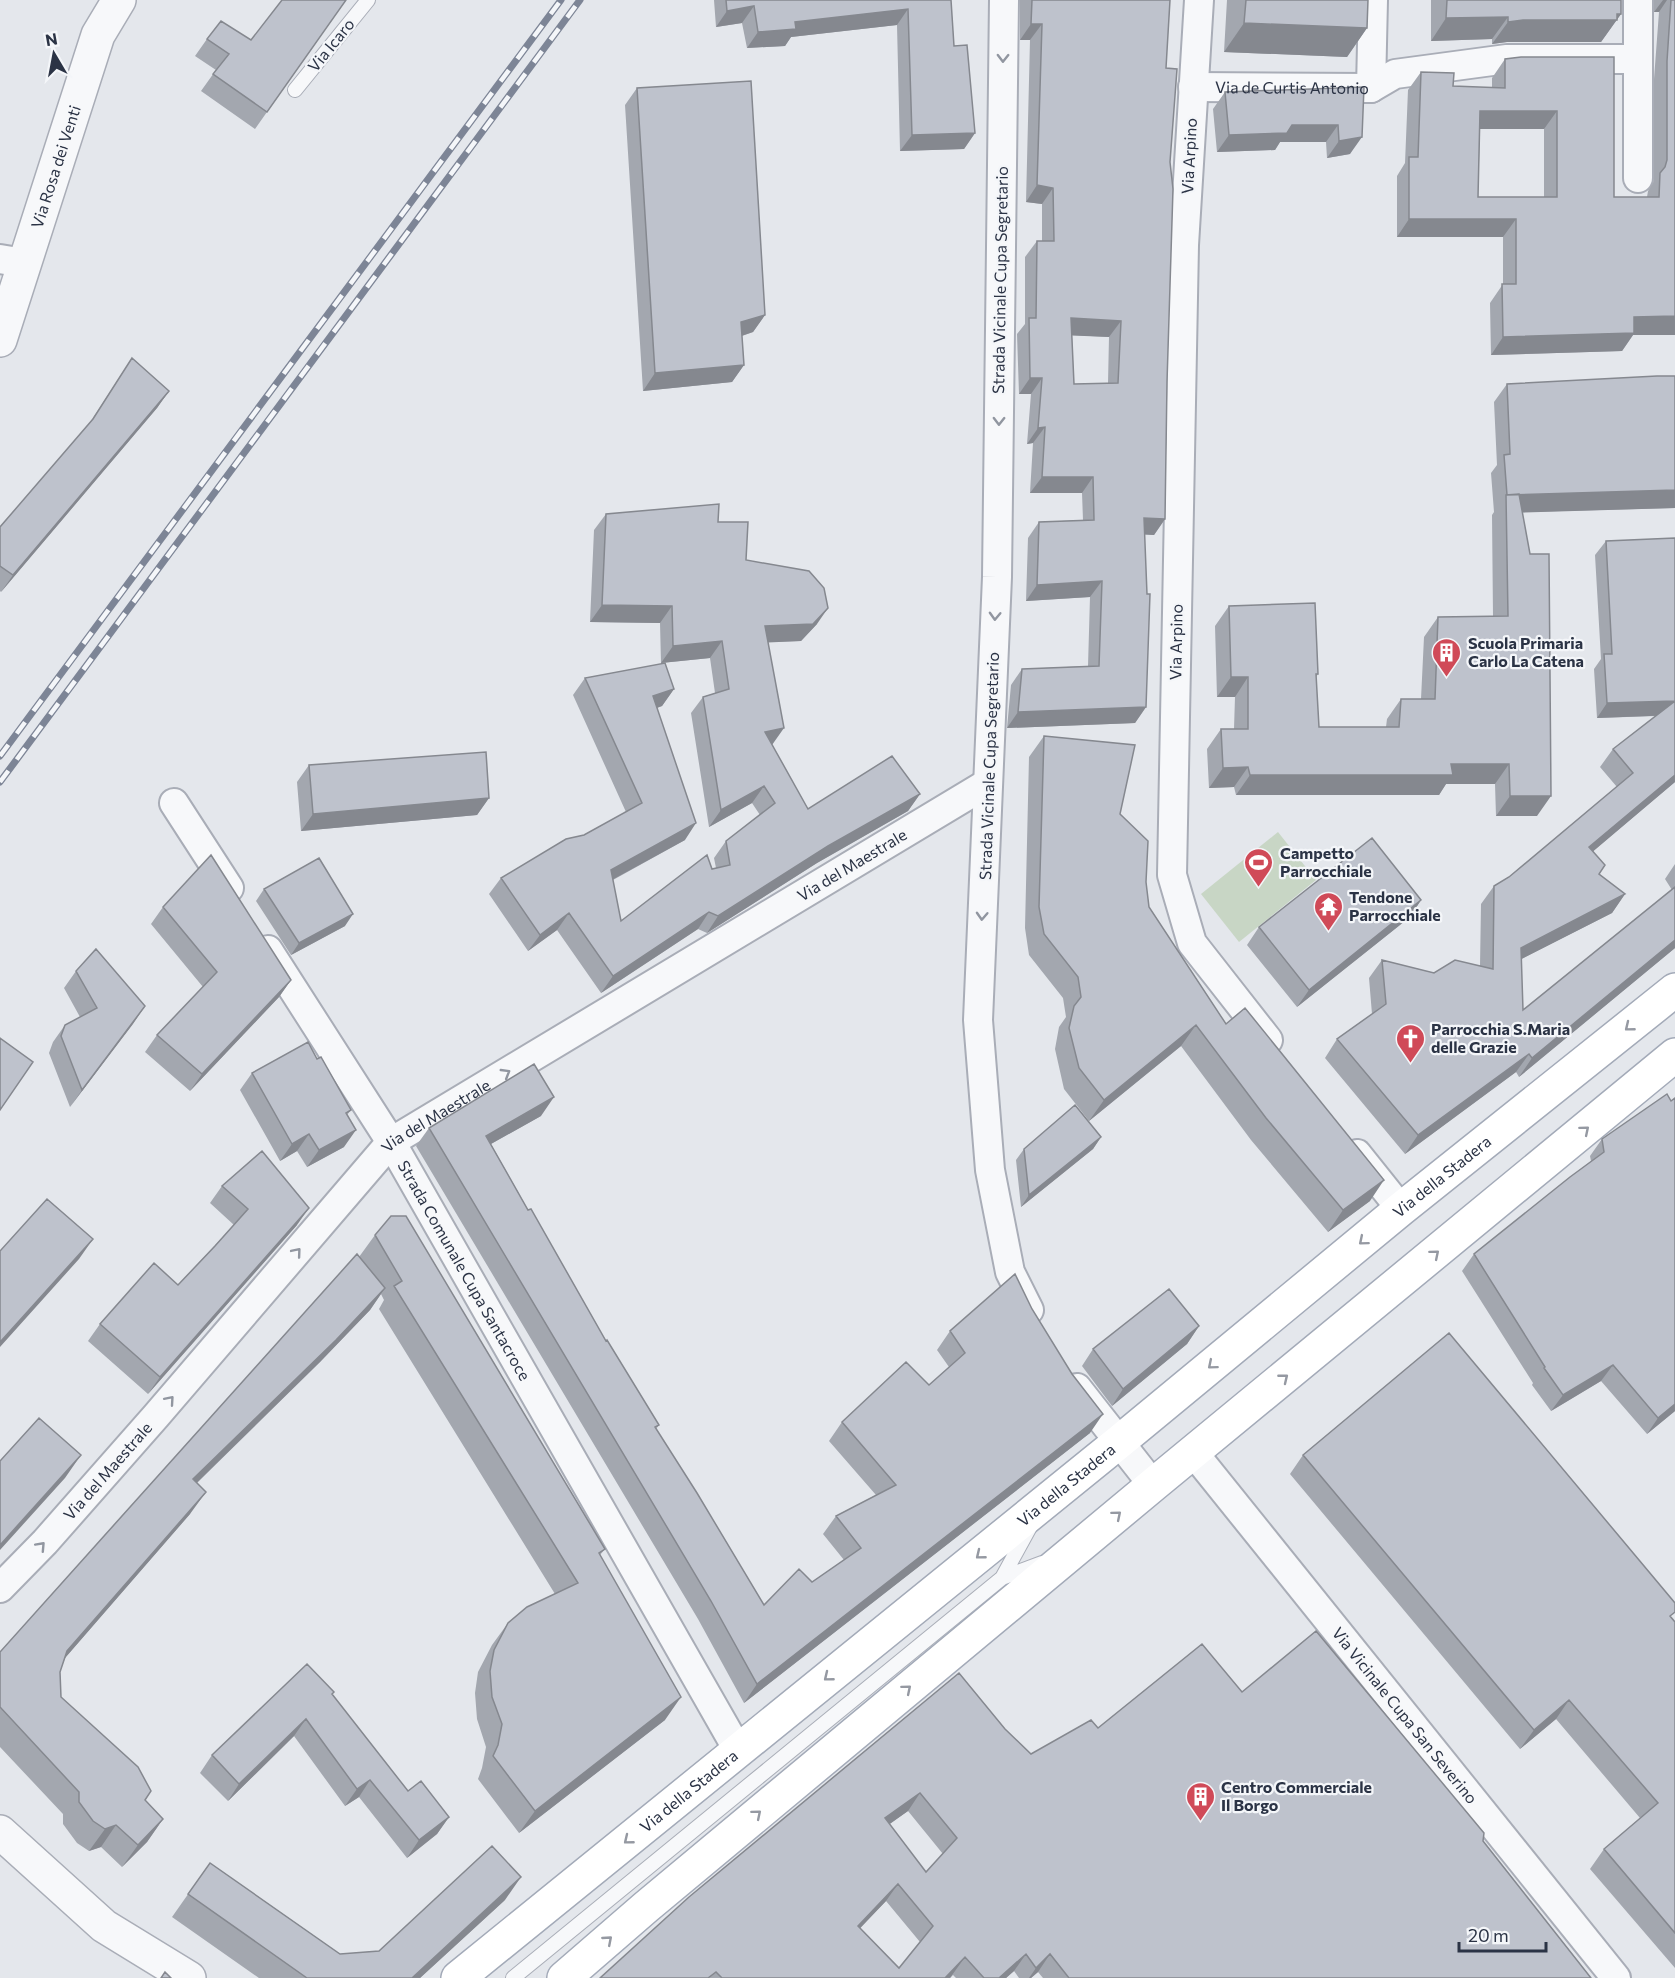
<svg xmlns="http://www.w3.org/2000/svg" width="1675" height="1978" viewBox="0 0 1675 1978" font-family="Commissioner,sans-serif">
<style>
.green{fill:#c8d6c5}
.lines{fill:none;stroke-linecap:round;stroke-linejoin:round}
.service-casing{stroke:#a9adb7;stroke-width:16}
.minor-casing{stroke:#a9adb7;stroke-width:32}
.tertiary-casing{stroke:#a9adb7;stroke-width:36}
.primary-casing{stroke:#a3aab8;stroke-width:36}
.service{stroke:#f7f8fa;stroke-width:14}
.minor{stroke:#f7f8fa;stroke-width:28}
.tertiary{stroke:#f7f8fa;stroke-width:33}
.primary{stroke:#fff;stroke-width:33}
.rail-casing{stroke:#7d8596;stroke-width:7}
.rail{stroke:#f4f6f9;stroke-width:4.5;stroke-dasharray:14;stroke-linecap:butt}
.wall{fill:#a3a7af;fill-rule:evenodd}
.shaded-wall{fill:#85888f}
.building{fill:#bec2cc;stroke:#85888f;stroke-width:1.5;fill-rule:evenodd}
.oneway{stroke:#9196a0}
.oneway2{stroke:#9599a2}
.labels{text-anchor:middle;stroke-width:4.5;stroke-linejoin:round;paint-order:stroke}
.street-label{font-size:16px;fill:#2b3345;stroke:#f4f6f9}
.poi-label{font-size:16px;font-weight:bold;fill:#2b3345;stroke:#f4f6f9;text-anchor:start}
</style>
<rect width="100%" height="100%" fill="#e4e7ec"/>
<path class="green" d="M1278,832L1316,880L1239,942L1201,894Z"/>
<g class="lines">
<defs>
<path id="service" d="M295,90L368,0
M1002,1578L1030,1527
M513,1978L1002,1578L1042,1563"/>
<g id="minor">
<path d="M1004,0L997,577L978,1020L990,1170L1010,1272L1029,1310"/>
<path d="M1199,0L1184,245L1172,875L1192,943L1268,1040"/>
<path id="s1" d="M1193,87L1371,88L1395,74L1507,59H1638"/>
<path d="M1371,88L1373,0"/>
<path d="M1638,178V0"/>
<path d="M0,259L24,263"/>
<path d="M174,803L229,888"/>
<path id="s2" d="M268,950L391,1142L738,1750"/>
<path d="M1357,1154L1401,1209"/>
<path d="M1077,1388L1153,1485"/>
<path id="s3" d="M1193,1452L1616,1978"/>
<path id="s4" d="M0,1588L45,1542L156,1416L391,1142L988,783"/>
</g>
<g id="tertiary">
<path id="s5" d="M0,340L98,35L119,0"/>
<path d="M0,1832L104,1926L189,1978"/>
</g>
<g id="primary">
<path id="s6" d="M458,1978L1119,1442L1401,1209L1675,990"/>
<path d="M564,1978L646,1907L1153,1485L1675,1055"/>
</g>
</defs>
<use href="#service" class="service-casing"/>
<use href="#minor" class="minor-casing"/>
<use href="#tertiary" class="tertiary-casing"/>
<use href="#primary" class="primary-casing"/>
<use href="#service" class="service"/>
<use href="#minor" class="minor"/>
<use href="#tertiary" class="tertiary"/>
<use href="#primary" class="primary"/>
<defs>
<path id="rail" d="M0,756L561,0
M0,782L580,0"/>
</defs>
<use href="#rail" class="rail-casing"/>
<use href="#rail" class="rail"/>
</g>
<path class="wall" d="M346,0L255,129L201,91L216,70L195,56L207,39L251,40Z
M714,0H951L954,46L975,133L964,149L900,151L897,25L791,37L785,46L747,48L742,23L716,27Z
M1020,0H1170L1166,68L1170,162L1165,519L1154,535L1144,534L1146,707L1135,723L1007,728L1011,685L1022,669L1088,666L1090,597L1026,601L1028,538L1039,522L1083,520L1082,493H1030L1033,443L1027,444L1031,394H1019L1017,334L1025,324V257L1037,241H1042V204L1026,202L1030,40H1020ZM1072,335L1109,337L1108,383L1074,384Z
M1227,0H1368L1367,28L1347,57L1224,52Z
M1431,0H1621V14L1601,42H1507L1492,44V39L1431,41Z
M1654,0H1675V335H1633L1622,351L1491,355L1490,303L1503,284V237H1397V176L1405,163L1408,90L1421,72L1453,86L1492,88V78L1505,59L1521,57L1614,197H1647L1648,191L1653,183L1654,178V79L1659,12H1654ZM1480,129H1544V197H1478Z
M1364,87L1350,154L1327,158L1326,142H1280L1275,150L1217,152L1213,109L1225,92Z
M637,88L765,315L753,332L742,336L744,365L732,382L643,391L625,105Z
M132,358L169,391L157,408L1,592L0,591V527L89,424Z
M1675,376V508L1522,512L1537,816H1496L1495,784H1446L1439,795H1236L1234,787L1209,788L1207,749L1221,729H1234L1235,697H1217L1215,626L1229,606L1318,674L1316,677L1319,727H1386L1387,719L1401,699H1421L1424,637L1438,617L1493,616L1492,515L1494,512L1491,473L1497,465L1494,402L1507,384Z
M606,514L718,522L746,560L817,624L801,641L768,642L772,745L808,809L920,794L908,811L817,863L707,933L698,929L601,993L557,930L528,951L489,894L501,878L584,835L626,812L573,695L585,678L674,689L662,706L657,708L685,840L613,880L621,921L712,869L716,868L714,858L726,841L760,815L752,803L709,827L691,713L703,697L715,693L710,658L661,663L660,623L590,622L594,530Z
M1675,538V782L1593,851L1599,874L1625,894L1612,913L1521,959L1523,1010L1672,890L1665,879L1675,864V948L1519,1077L1516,1072L1405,1154L1325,1058L1337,1039L1372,1014L1369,978L1382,960L1434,973L1480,966L1481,904L1494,886L1509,877L1617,787L1600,767L1613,749L1656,716L1597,718L1594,669L1601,659L1595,555L1606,541Z
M1044,736L1120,814L1146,882L1149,907L1226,1024L1370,1201L1328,1232L1251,1140L1181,1046L1089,1121L1064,1089L1055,1049L1059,1027L1066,1017L1063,998L1029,955L1025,928L1029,757Z
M309,765L489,798L477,815L301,831L297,782Z
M264,889L345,926L291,955L256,901Z
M1421,900L1410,917L1297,1007L1247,945L1259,927Z
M163,907L291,980L279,997L190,1091L145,1052L157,1035L203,987L151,924Z
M76,971L145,1006L70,1107L49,1053L53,1042L65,1025L80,1017L64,988Z
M317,1059L351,1110L347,1115L344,1147L307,1167L297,1151L280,1161L240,1090L252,1073Z
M1675,1098V1411L1647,1434L1601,1381L1551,1411L1532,1385L1533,1383L1462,1271L1474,1254L1591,1161L1590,1156L1602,1139L1671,1101Z
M541,1116L491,1144L528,1210L606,1341L659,1425L656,1429L764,1605L812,1582L844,1560L823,1534L836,1516L876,1495L829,1441L842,1422L929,1385L949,1367L937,1350L950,1331L1090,1433L744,1703L698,1619L416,1146L429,1128Z
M1101,1137L1093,1149L1021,1207L1016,1160L1024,1149Z
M222,1186L297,1225L148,1394L88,1341L100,1324L178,1285L234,1225L210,1203Z
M375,1235L605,1549L600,1555L665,1720L519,1833L478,1779L482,1768L486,1747L477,1719L475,1693L478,1672L492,1645L508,1623L555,1594L379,1309L384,1300L381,1294L370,1310L320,1362L197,1483L190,1514L65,1658L60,1672L61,1697L145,1800L163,1819L147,1842L122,1867L101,1847L89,1851L77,1843L63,1824V1814L0,1747V1652L359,1257Z
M1199,1326L1187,1344L1112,1406L1082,1366L1093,1349Z
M1303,1455L1672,1619L1675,1622V1968L1590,1869L1604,1849L1640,1818L1556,1719L1520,1749L1290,1474Z
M1242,1692L1483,1841L1591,1978H1043L1038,1972L1031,1978H1019L1014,1971L1006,1978H956L953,1975L950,1978H600L1005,1729L1031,1754L1098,1728ZM908,1811L943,1854L926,1872L889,1824ZM886,1901L920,1942L899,1968L860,1928Z
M332,1695L408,1791L449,1817L437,1834L407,1858L359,1797L345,1806L294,1736L228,1801L200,1773L212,1755Z
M210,1863L340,1954L379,1951L505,1900L420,1978H259L172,1917Z"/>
<path class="shaded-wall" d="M1663,0H1667L1659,12H1654Z
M754,6L742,23L716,27L727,11Z
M908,9L897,25L791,37L785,46L747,48L758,32L795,22Z
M1621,14L1601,42H1507L1492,44L1508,22L1523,20Z
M1508,17L1492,39L1431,41L1446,18Z
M1244,23L1367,28L1347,57L1224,52Z
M1031,24H1042L1030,40H1020Z
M1480,111H1557L1544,129H1468Z
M1292,125H1338L1326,142H1280L1275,150L1217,152L1229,135Z
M975,133L964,149L900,151L912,135Z
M1362,137L1350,154L1327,158L1339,141Z
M1037,185L1053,188L1042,204L1026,202Z
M1409,219H1516L1503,237H1397Z
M765,315L753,332L729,340L741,322Z
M1675,316V335H1633L1622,351L1491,355L1503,337L1634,317Z
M1071,318L1121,321L1109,337L1060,335Z
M744,365L732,382L643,391L655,373Z
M1030,378H1042L1031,394H1019Z
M169,391L157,408L1,592L13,575Z
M1045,427L1033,443L1027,444L1038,428Z
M1042,477H1093L1082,493H1030Z
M1675,490V508L1507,513V495Z
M1144,518L1165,519L1154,535L1132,534Z
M1102,581L1090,597L1026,601L1037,585Z
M602,605L672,606L660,623L590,622Z
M828,608L817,624L801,641L753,643L765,626Z
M722,641L710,658L661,663L673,646Z
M1231,677H1248L1235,697H1217Z
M674,689L662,706L642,713L653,696Z
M1675,701V715L1597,718L1607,703Z
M1146,707L1135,723L1007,728L1018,712Z
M784,728L772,745L765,732Z
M1451,764H1509L1495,784H1446L1439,795H1236L1250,775Z
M1248,767L1234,787L1209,788L1223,768Z
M1675,775V782L1577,865L1589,847Z
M764,786L752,803L709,827L721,810Z
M920,794L908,811L817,863L707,933L718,916L828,846Z
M1510,796H1551L1537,816H1496Z
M489,798L477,815L301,831L313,814Z
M696,823L685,840L599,887L611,870Z
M1625,894L1612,913L1508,966L1521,948Z
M1421,900L1410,917L1297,1007L1309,990Z
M709,912L698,929L601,993L613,976Z
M569,913L557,930L528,951L540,935Z
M353,914L345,926L291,955L299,943Z
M1675,940V948L1519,1077L1532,1058Z
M291,980L279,997L190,1091L202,1074Z
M145,1006L133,1024L70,1107L82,1090Z
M1196,1025L1181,1046L1089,1121L1104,1100Z
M1529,1054L1516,1072L1405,1154L1418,1135Z
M554,1097L541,1116L473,1154L486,1136Z
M356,1130L344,1147L307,1167L319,1150Z
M309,1134L297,1151L280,1161L292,1144Z
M1101,1137L1093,1149L1021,1207L1029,1195Z
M1384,1180L1370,1201L1328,1232L1343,1210Z
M309,1208L297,1225L148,1394L160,1377Z
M93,1239L79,1259L0,1347V1342Z
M385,1288L370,1310L320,1362L177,1502L193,1479Z
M1199,1326L1187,1344L1112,1406L1123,1389Z
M1613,1365L1601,1381L1551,1411L1563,1395Z
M1675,1404V1411L1647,1434L1658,1418Z
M1103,1414L1090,1433L744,1703L757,1684Z
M81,1455L65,1478L0,1550V1545Z
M206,1492L190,1514L52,1673L67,1651Z
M681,1697L665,1720L519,1833L535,1811Z
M1569,1700L1556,1719L1520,1749L1534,1730Z
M306,1719L294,1736L228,1801L239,1784Z
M370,1780L359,1797L345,1806L357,1789Z
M920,1793L908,1811L873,1836L885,1818Z
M449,1817L437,1834L407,1858L419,1840Z
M163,1819L147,1842L122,1867L138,1845Z
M116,1825L101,1847L89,1851L105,1829Z
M521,1877L505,1900L420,1978H412Z
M898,1884L886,1901L846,1943L858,1926Z
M1026,1954L1014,1971L1006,1978H999Z
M1050,1954L1038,1972L1031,1978H1029L1036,1968Z
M965,1957L950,1978H945Z"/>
<path class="building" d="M282,0H346L267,112L213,74L229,54L207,39L221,21L251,40Z
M726,0H951L954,46L967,45L975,133L912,135L908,9L795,22L796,29L758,32L754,6L727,11Z
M1032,0H1170L1166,68L1177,69L1170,162L1173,189L1167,382L1165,519L1144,518L1147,594H1150L1146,707L1018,712L1022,669L1099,666L1102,581L1037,585L1039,522L1094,520L1093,477H1042L1045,427L1038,428L1042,378H1030L1029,318H1036L1037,241H1054L1053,188L1037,185L1042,24H1031ZM1071,318L1121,321L1118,383L1074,384Z
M1246,0H1368L1367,28L1244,23Z
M1447,0H1621V14H1617V20H1523L1508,22V17L1446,18Z
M1671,0H1675V316L1634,317V333L1503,337L1502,284H1516V219H1409V157H1418L1421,72L1454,73L1453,86L1505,88V59L1521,57H1614V197H1659L1660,173L1665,167L1667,160V61ZM1480,111H1557V197H1478Z
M751,81L765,315L741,322L744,365L655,373L637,88Z
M1364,87L1362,137L1339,141L1338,125H1292L1287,133L1229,135L1225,92Z
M132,358L169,391L13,575L0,566V527L93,419Z
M1657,376H1675V490L1507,495L1504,455L1510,454L1507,384Z
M1519,494L1530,554H1549L1551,796H1510L1509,764H1451L1453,775H1250L1248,767L1223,768L1221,729H1248V677H1231L1229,606L1315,603L1318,674H1316L1319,727H1399L1401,699H1435L1438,617L1508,616L1506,495Z
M719,504L718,522H748L746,560L809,571L824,588L828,608L813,624L765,626L784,728L765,732L808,809L892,756L920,794L828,846L718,916L709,912L613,976L569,913L540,935L501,878L566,839L584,835L642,803L585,678L665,663L674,689L653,696L696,823L611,870L621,921L707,855L712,869L730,865L726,841L775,803L764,786L721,810L703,697L729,689L722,641L673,646L672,606L602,605L606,514Z
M1675,538V701L1607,703L1604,654H1612L1606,541Z
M1675,701V775L1589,847L1605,865L1599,874L1625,894L1521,948L1523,1010L1675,887V940L1532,1058L1529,1054L1418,1135L1337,1039L1386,1004L1382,960L1434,973L1455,960L1493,969L1494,886L1509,877L1633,773L1613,749Z
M1044,736L1135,745L1120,814L1148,841L1146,882L1149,907L1226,1024L1245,1008L1384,1180L1343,1210L1266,1118L1196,1025L1104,1100L1079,1068L1069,1028L1074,1006L1081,997L1078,977L1044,934L1039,907Z
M486,752L489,798L313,814L309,765Z
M1372,838L1421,900L1309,990L1259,927Z
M211,855L291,980L202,1074L157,1035L217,972L163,907Z
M319,858L353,914L299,943L264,889Z
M96,949L145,1006L82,1090L61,1036L65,1025L97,1008L76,971Z
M0,1038L33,1062L0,1110Z
M308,1042L317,1059L321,1057L351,1110L346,1113L356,1130L319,1150L309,1134L292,1144L252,1073Z
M534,1064L554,1097L486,1136L528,1210L531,1209L606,1341L607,1340L659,1425L655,1427L697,1493L764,1605L799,1569L812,1582L861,1548L836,1516L896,1485L842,1422L906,1362L929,1385L965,1353L950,1331L1015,1274L1032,1309L1072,1374L1103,1414L757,1684L711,1601L429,1128Z
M1667,1094L1671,1101L1675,1098V1404L1658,1418L1613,1365L1563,1395L1544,1368L1545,1367L1474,1254L1570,1177L1604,1152L1602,1139Z
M1075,1105L1101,1137L1029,1195L1024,1149Z
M262,1151L309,1208L160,1377L100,1324L154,1263L178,1285L215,1246L248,1209L222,1186Z
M47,1199L93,1239L0,1342V1251Z
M391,1216H406L605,1549L599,1553L681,1697L535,1811L493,1756L498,1745L502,1724L492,1697L490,1671L494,1650L508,1623L527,1607L578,1583L394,1286L402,1281L375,1235Z
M357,1254L385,1288L336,1340L193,1479L206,1492L67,1651L60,1672L61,1697L138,1767L151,1791L145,1800L163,1819L138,1845L116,1825L105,1829L93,1821L79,1802V1792L0,1707V1652Z
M1169,1289L1199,1326L1123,1389L1093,1349Z
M1449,1333L1675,1603V1612L1670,1616L1675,1622V1933L1604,1849L1658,1803L1569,1700L1534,1730L1303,1455Z
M39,1418L81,1455L0,1545V1461Z
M1316,1631L1484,1833L1483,1841L1591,1978H1069L1050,1954L1036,1968L1026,1954L999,1978H984L965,1957L945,1978H722L716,1972L708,1978H600L689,1897L959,1673L1005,1729L1031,1754L1091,1720L1098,1728L1202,1644L1242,1692ZM920,1793L957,1838L926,1872L885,1818ZM898,1884L933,1926L899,1968L858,1926Z
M307,1664L334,1692L332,1694L408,1791L421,1781L449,1817L419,1840L370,1780L357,1789L306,1719L239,1784L212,1755Z
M492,1846L521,1877L412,1978H307L188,1894L210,1863L340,1954L379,1951Z
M165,1972L171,1978H161Z"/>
<defs><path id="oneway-chevron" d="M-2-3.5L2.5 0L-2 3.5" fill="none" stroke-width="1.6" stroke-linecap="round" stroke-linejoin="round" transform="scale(1.5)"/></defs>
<g class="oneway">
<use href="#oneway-chevron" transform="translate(1003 58) rotate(91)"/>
<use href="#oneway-chevron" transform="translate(999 421) rotate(91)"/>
<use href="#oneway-chevron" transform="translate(995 616) rotate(92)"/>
<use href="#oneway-chevron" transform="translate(982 916) rotate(93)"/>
<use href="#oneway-chevron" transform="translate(506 1073) rotate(-31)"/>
<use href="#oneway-chevron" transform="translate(297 1252) rotate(-50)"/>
<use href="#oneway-chevron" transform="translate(170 1400) rotate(-49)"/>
<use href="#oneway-chevron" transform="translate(41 1546) rotate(-47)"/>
</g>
<g class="oneway2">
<use href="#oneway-chevron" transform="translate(1629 1027) rotate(141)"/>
<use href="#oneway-chevron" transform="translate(1585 1130) rotate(-40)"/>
<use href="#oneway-chevron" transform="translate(1363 1241) rotate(140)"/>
<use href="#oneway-chevron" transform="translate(1435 1254) rotate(-40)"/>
<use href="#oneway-chevron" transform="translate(1212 1365) rotate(140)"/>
<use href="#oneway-chevron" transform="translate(1284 1378) rotate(-39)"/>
<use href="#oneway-chevron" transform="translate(1117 1515) rotate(-40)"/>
<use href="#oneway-chevron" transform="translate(980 1555) rotate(141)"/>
<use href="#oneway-chevron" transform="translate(828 1677) rotate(141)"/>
<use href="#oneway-chevron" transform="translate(907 1689) rotate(-40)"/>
<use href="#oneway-chevron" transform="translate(757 1814) rotate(-40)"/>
<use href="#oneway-chevron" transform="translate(628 1840) rotate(141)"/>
<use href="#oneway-chevron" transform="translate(608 1940) rotate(-41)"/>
</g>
<defs>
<symbol id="building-pin" viewBox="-11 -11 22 30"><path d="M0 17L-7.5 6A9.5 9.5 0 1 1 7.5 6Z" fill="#d04a58" stroke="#f4f6f9"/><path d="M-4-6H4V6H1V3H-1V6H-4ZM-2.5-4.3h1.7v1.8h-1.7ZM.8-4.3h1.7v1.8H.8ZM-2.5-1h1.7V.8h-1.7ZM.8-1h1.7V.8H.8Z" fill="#fff"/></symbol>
<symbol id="stadium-pin" viewBox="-11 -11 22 30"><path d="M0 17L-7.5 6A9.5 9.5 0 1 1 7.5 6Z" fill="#d04a58" stroke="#f4f6f9"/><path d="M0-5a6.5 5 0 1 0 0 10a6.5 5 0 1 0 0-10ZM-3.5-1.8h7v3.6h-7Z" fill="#fff"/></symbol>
<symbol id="temple-pin" viewBox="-11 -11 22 30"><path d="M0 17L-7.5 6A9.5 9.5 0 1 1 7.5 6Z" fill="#d04a58" stroke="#f4f6f9"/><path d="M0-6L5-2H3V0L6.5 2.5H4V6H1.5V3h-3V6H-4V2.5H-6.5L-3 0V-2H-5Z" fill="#fff"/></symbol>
<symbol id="church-pin" viewBox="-11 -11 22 30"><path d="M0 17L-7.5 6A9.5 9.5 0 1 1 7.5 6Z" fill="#d04a58" stroke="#f4f6f9"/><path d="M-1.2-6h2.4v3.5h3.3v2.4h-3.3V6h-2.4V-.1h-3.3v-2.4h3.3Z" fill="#fff"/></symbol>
</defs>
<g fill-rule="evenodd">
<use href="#building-pin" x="1430" y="636" width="33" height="45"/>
<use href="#stadium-pin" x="1242" y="846" width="33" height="45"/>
<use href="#temple-pin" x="1312" y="890" width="33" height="45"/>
<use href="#church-pin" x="1394" y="1022" width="33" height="45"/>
<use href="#building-pin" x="1184" y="1780" width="33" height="45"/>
</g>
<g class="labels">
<g class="street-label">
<text transform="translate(331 45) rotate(-51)" y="6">Via Icaro</text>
<text dy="6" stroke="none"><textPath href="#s1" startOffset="99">Via de Curtis Antonio</textPath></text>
<text transform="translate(1189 156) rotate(-87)" y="6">Via Arpino</text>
<text dy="6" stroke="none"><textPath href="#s5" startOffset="182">Via Rosa dei Venti</textPath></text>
<text transform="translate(1000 280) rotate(-89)" y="6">Strada Vicinale Cupa Segretario</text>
<text transform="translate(1176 642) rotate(-89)" y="6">Via Arpino</text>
<text transform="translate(989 766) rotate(-88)" y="6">Strada Vicinale Cupa Segretario</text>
<text dy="6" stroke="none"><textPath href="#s4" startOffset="1131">Via del Maestrale</textPath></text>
<text dy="6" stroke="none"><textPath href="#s4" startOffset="645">Via del Maestrale</textPath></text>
<text dy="6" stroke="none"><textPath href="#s6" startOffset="1269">Via della Stadera</textPath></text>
<text dy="6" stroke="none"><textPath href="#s2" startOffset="376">Strada Comunale Cupa Santacroce</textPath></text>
<text dy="6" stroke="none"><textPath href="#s4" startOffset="159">Via del Maestrale</textPath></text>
<text dy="6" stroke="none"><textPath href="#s6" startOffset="783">Via della Stadera</textPath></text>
<text dy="6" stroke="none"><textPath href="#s3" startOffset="338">Via Vicinale Cupa San Severino</textPath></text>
<text dy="6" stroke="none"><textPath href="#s6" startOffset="297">Via della Stadera</textPath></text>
</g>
<g class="poi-label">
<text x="1468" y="649">Scuola Primaria<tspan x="1468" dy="18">Carlo La Catena</tspan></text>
<text x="1280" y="859">Campetto<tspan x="1280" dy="18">Parrocchiale</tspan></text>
<text x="1349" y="903">Tendone<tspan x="1349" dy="18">Parrocchiale</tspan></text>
<text x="1431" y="1035">Parrocchia S.Maria<tspan x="1431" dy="18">delle Grazie</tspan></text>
<text x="1221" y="1793">Centro Commerciale<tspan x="1221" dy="18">Il Borgo</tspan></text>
</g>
</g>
<g transform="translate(54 54) rotate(350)" stroke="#f4f6f9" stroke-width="4.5" paint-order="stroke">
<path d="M0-4.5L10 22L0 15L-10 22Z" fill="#2b3345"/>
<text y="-9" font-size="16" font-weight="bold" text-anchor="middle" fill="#2b3345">N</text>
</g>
<path d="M1459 1942v9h87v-9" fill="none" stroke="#2b3345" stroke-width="3"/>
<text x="1468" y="1942" font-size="18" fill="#2b3345" stroke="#f4f6f9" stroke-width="4.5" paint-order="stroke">20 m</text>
</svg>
